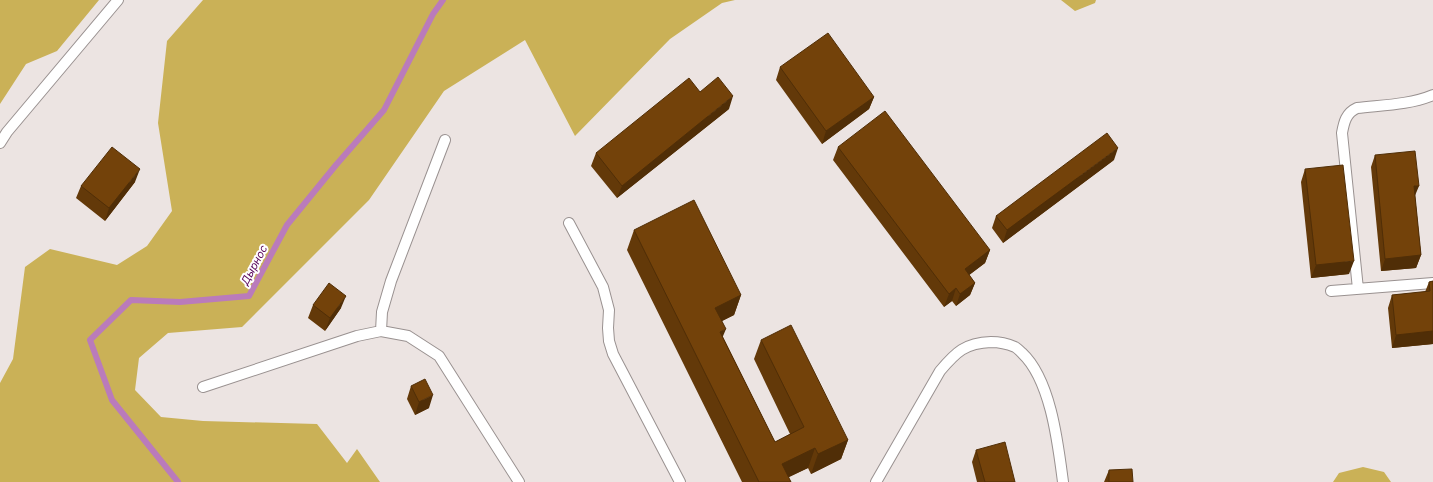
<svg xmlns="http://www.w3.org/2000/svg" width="1433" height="482" viewBox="0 0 1433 482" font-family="Inter,sans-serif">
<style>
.green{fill:#cab157}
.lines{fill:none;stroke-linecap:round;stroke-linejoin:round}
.stream{stroke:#ba7bbb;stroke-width:6}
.lane-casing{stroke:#999190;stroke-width:12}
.lane{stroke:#fff;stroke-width:10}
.wall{fill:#633909}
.shaded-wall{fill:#502e07}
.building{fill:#73420a;stroke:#502e07}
.labels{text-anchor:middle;stroke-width:4;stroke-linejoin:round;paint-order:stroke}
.water-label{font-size:11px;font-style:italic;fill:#58065b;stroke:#fff}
</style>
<rect width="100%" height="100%" fill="#ece4e2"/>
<path class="green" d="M0,0H99L57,51L26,64L0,104Z
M203,0H735L722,3L670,39L575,136L525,40L444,91L369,200L242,327L168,333L139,358L135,390L161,417L203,421L317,424L347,463L357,449L380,482H0V383L13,359L25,267L50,249L117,265L147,246L172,211L158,123L167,41Z
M1061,0H1096L1095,3L1075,11Z
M1363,467L1384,472L1391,482H1333L1339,473Z"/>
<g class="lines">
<path class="stream" d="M178,482L112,400L90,340L131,300L180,302L249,296L287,225L336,165L384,110L433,14L443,0"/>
<defs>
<path id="lane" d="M0,143L7,132L118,0
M569,223L603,287L609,310L608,328L609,341L613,354L680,482
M1358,289L1342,133C1344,122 1346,113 1357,108C1382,105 1409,105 1433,95
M1331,291L1433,283
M381,331L382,312L391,281L445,140
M203,387L357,336L381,331L408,336L439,356L519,482
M876,482L940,371C956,352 965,343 991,342C998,342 1008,344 1015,347C1017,348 1020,351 1022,353C1051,380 1058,444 1063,482"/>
</defs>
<use href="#lane" class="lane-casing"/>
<use href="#lane" class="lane"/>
</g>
<path class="wall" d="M780,67L874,97L869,109L822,144L776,80Z
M729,109L617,198L591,166L596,153Z
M838,147L990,250L985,263L969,275L975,283L970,295L956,306L952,301L944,307L833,160Z
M1375,155L1415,196L1421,255L1416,268L1381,271L1371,167Z
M1114,160L1003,243L992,228L996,216Z
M1305,169L1349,274L1311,278L1301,182Z
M135,182L105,221L76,198L81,186Z
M634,230L741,295L734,315L722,321L723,337L775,442L790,434L754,359L761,340L848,440L841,459L811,474L808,468L788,477L791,482H742L627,250Z
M1433,281V344L1392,348L1388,308L1392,295L1425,292L1429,282Z
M313,305L341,308L325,331L308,318Z
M411,386L429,408L415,415L407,399Z
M976,450L1015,482H977L972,462Z
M1109,470L1133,482H1104Z"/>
<path class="shaded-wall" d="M733,96L729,109L617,198L622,186Z
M874,97L869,109L822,144L826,131Z
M1118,148L1114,160L1003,243L1007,230Z
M140,169L135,182L105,221L109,208Z
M1414,186H1419L1414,198Z
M990,250L985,263L960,282L965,269Z
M1421,255L1416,268L1381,271L1385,259Z
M1354,261L1349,274L1311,278L1316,265Z
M975,283L970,295L956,306L960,294Z
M956,288L952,301L944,307L949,294Z
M741,295L734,315L708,328L715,308Z
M346,296L341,308L325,331L330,318Z
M726,329L718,348L720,332Z
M1433,331V344L1392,348L1396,335Z
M433,395L429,408L415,415L419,402Z
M848,440L841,459L811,474L818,454Z
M815,448L808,468L779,482L782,464Z"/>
<path class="building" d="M828,33L874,97L826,131L780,67Z
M718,77L733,96L622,186L596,153L689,78L700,92Z
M885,111L990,250L965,269L975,283L960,294L956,288L949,294L838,147Z
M1107,133L1118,148L1007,230L996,216Z
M112,147L140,169L109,208L81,186Z
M1415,151L1419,186H1414L1421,255L1385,259L1375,155Z
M1343,165L1354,261L1316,265L1305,169Z
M694,200L741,295L715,308L726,329L720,332L775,442L804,427L761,340L791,325L848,440L818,454L815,448L782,464L791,482H759L634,230Z
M1433,281V331L1396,335L1392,295L1430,291L1429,282Z
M329,283L346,296L330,318L313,305Z
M425,379L433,395L419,402L411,386Z
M1005,442L1015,482H985L976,450Z
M1132,469L1133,482H1109V470Z"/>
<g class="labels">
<g class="water-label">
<text transform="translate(254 265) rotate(-62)" y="4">Дырнос</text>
</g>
</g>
</svg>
